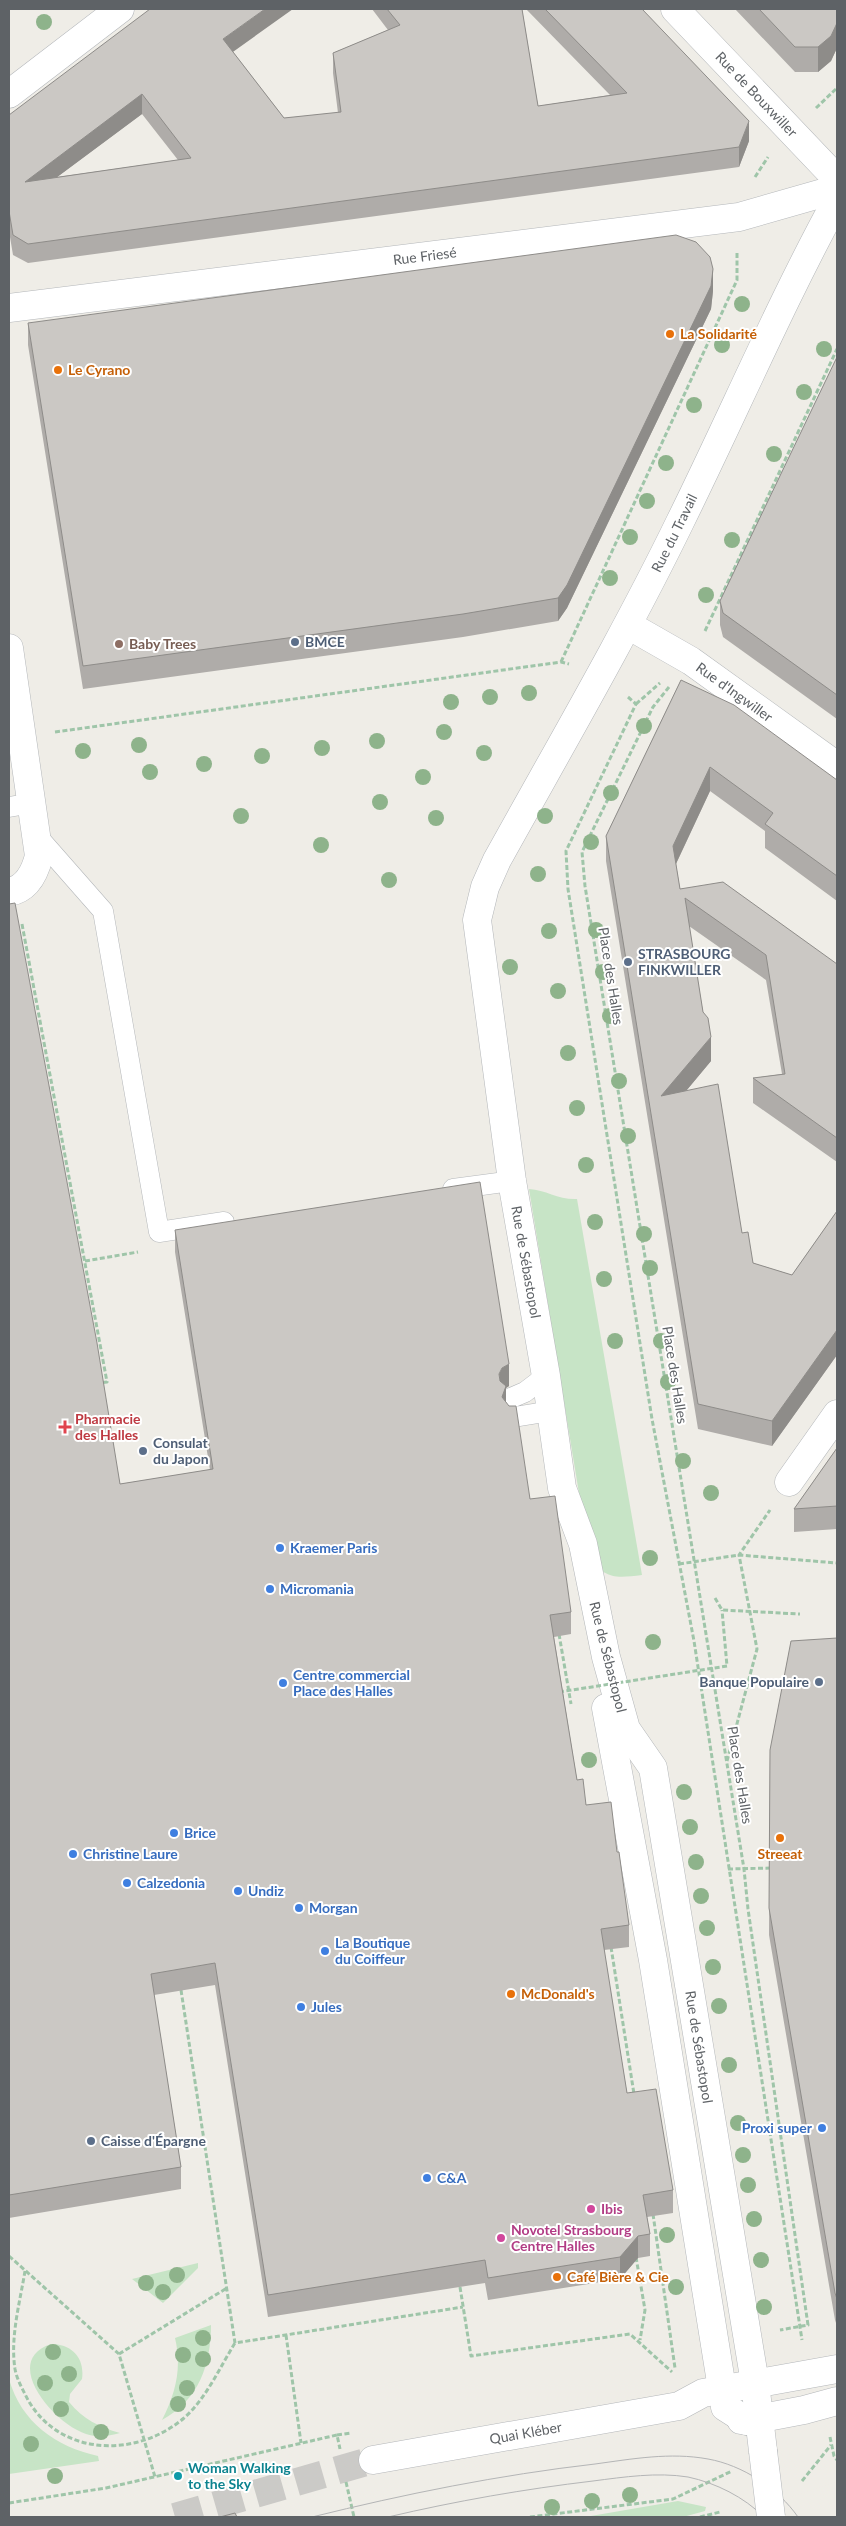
<svg xmlns="http://www.w3.org/2000/svg" width="846" height="2526" viewBox="0 0 846 2526" font-family="Lato,sans-serif">
<style>
.green{fill:#c7e4c6}
.pier{fill:#efede7}
.lines{fill:none;stroke-linecap:round;stroke-linejoin:round}
.minor-tunnel{stroke:#cbcac7;stroke-width:28;stroke-dasharray:28 14;stroke-linecap:butt}
.service-casing{stroke:#b4b7ba;stroke-width:21}
.pedestrian-casing{stroke:#b4b7ba;stroke-width:29}
.minor-casing{stroke:#b4b7ba;stroke-width:29}
.secondary-casing{stroke:#b3b6ba;stroke-width:29}
.path{stroke:#9fc5a9;stroke-width:3;stroke-dasharray:5 2.5;stroke-linecap:butt}
.service{stroke:#fff;stroke-width:20}
.pedestrian{stroke:#fff;stroke-width:28}
.minor{stroke:#fff;stroke-width:28}
.secondary{stroke:#fff;stroke-width:28}
.tram{stroke:#b4b5b6;stroke-width:1}
.minor-bridge-casing{stroke:#b4b7ba;stroke-width:29;stroke-linecap:butt}
.path-bridge{stroke:#9fc5a9;stroke-width:3;stroke-dasharray:5 2.5;stroke-linecap:butt}
.minor-bridge{stroke:#fff;stroke-width:28}
.tree{fill:#8eb38b}
.wall{fill:#afaca9;fill-rule:evenodd}
.shaded-wall{fill:#8e8c89}
.building{fill:#cbc8c4;stroke:#8e8c89;fill-rule:evenodd}
.food-dot{fill:#e8710a;stroke:#fff;stroke-width:2}
.service-dot{fill:#5c6f8a;stroke:#fff;stroke-width:2}
.education-dot{fill:#8d6e63;stroke:#fff;stroke-width:2}
.health-dot{fill:#e0444e;stroke:#fff;stroke-width:2}
.shop-dot{fill:#3f7fe0;stroke:#fff;stroke-width:2}
.hotel-dot{fill:#d1479c;stroke:#fff;stroke-width:2}
.culture-dot{fill:#0f9aa8;stroke:#fff;stroke-width:2}
.labels{text-anchor:middle;stroke-width:4;stroke-linejoin:round;paint-order:stroke}
.street-label{font-size:14px;fill:#5e6266;stroke:#fff}
.food-label{font-size:14px;font-weight:bold;fill:#c56008;stroke:#fff;text-anchor:start}
.service-label{font-size:14px;font-weight:bold;fill:#4e5e75;stroke:#fff;text-anchor:start}
.education-label{font-size:14px;font-weight:bold;fill:#785e54;stroke:#fff;text-anchor:start}
.health-label{font-size:14px;font-weight:bold;fill:#be3a42;stroke:#fff;text-anchor:start}
.shop-label{font-size:14px;font-weight:bold;fill:#366cbe;stroke:#fff;text-anchor:start}
.hotel-label{font-size:14px;font-weight:bold;fill:#b23c85;stroke:#fff;text-anchor:start}
.culture-label{font-size:14px;font-weight:bold;fill:#0d838f;stroke:#fff;text-anchor:start}
</style>
<rect width="100%" height="100%" fill="#efede7"/>
<path class="green" d="M529,1189C546,1190 559,1200 577,1199L642,1575C616,1578 603,1580 589,1554Z
M198,2263V2268L163,2303L132,2279Z
M211,2325C211,2364 199,2400 162,2420C176,2392 182,2368 175,2338Z
M51,2344C72,2344 85,2358 82,2379L70,2394L69,2402C83,2419 99,2427 120,2433C109,2436 98,2438 86,2434C54,2424 0,2361 51,2344Z
M9,2379C21,2422 56,2447 98,2456L99,2461L9,2474Z
M678,2501L706,2507L705,2511L683,2517H585Z"/>
<path class="pier" d="M837,2482V2517H732Z"/>
<g class="lines">
<path class="minor-tunnel" d="M175,2517L373,2460"/>
<defs>
<path id="service" d="M9,807L32,803
M38,837L103,911L159,1232L224,1222
M453,1189L512,1181
M511,1398L525,1392L546,1376
M514,1417L551,1411"/>
<path id="pedestrian" d="M789,1482L837,1414"/>
<g id="minor">
<path id="s1" d="M675,9L837,179"/>
<path id="s2" d="M9,308L739,217L837,189"/>
<path id="s3" d="M628,625L691,661L837,766"/>
<path d="M9,648L39,856C35,872 27,889 9,892"/>
<path d="M606,1708L653,1960L725,2407L747,2421"/>
<path d="M741,2420L747,2421L804,2410L837,2401"/>
<path id="s4" d="M763,2451L755,2383L653,1768L626,1729L606,1657L583,1544L562,1488L546,1376L512,1181L477,920L485,887L497,860C559,748 624,637 680,522C733,415 780,304 837,200"/>
<path id="s5" d="M373,2460L679,2406L703,2393L837,2369"/>
</g>
<path id="secondary" d="M9,94L120,9"/>
</defs>
<use href="#service" class="service-casing"/>
<use href="#pedestrian" class="pedestrian-casing"/>
<use href="#minor" class="minor-casing"/>
<use href="#secondary" class="secondary-casing"/>
<path class="path" d="M816,108L837,88
M755,177L768,157
M705,631L837,349
M561,662L737,280V252
M669,687L653,707L582,852L585,886L744,1869L748,1909L808,2325L780,2330
M628,697L636,704L566,851L568,889L652,1419L694,1641L802,2340
M636,704L660,683
M55,732L561,662L569,664
M22,924L107,1382L100,1383
M85,1261L138,1252
M679,1564L739,1555L837,1563
M715,1598L722,1610L800,1614
M559,1634L571,1704
M727,1761L757,1649L739,1555L770,1510
M728,1869L772,1868
M611,1947L634,2094
M181,1990L235,2343L463,2307
M653,2214L675,2368
M9,2256L119,2354L155,2477
M636,2257L645,2310L640,2340
M25,2271C20,2302 10,2337 15,2369C17,2380 23,2390 28,2400C61,2457 137,2458 184,2418C206,2399 220,2367 235,2343
M460,2287L471,2356L630,2334L672,2372
M286,2335L301,2443
M119,2354L227,2288
M337,2435L351,2433
M830,2437L834,2456L837,2460
M802,2481L831,2445
M346,2482L354,2517
M9,2503L106,2488L337,2435L340,2449
M530,2517L673,2499L732,2471
M700,2517L720,2512"/>
<use href="#service" class="service"/>
<use href="#pedestrian" class="pedestrian"/>
<use href="#minor" class="minor"/>
<use href="#secondary" class="secondary"/>
<path class="tram" d="M312,2517C405,2494 499,2475 595,2464C632,2459 670,2452 708,2459C742,2465 778,2488 798,2517
M388,2517C456,2501 525,2489 593,2481C624,2477 657,2472 688,2477C716,2483 744,2497 764,2517"/>
<defs>
<path id="minor-bridge" d="M763,2451L771,2517"/>
</defs>
<use href="#minor-bridge" class="minor-bridge-casing"/>
<path class="path-bridge" d="M559,1692L727,1666L722,1610"/>
<use href="#minor-bridge" class="minor-bridge"/>
</g>
<g class="tree">
<circle cx="44" cy="22" r="8"/>
<circle cx="742" cy="304" r="8"/>
<circle cx="722" cy="345" r="8"/>
<circle cx="824" cy="349" r="8"/>
<circle cx="804" cy="392" r="8"/>
<circle cx="694" cy="405" r="8"/>
<circle cx="774" cy="454" r="8"/>
<circle cx="666" cy="463" r="8"/>
<circle cx="647" cy="501" r="8"/>
<circle cx="630" cy="537" r="8"/>
<circle cx="732" cy="540" r="8"/>
<circle cx="610" cy="578" r="8"/>
<circle cx="706" cy="595" r="8"/>
<circle cx="529" cy="693" r="8"/>
<circle cx="490" cy="697" r="8"/>
<circle cx="451" cy="702" r="8"/>
<circle cx="644" cy="726" r="8"/>
<circle cx="444" cy="732" r="8"/>
<circle cx="377" cy="741" r="8"/>
<circle cx="139" cy="745" r="8"/>
<circle cx="322" cy="748" r="8"/>
<circle cx="83" cy="751" r="8"/>
<circle cx="484" cy="753" r="8"/>
<circle cx="262" cy="756" r="8"/>
<circle cx="204" cy="764" r="8"/>
<circle cx="150" cy="772" r="8"/>
<circle cx="423" cy="777" r="8"/>
<circle cx="611" cy="793" r="8"/>
<circle cx="380" cy="802" r="8"/>
<circle cx="241" cy="816" r="8"/>
<circle cx="545" cy="816" r="8"/>
<circle cx="436" cy="818" r="8"/>
<circle cx="591" cy="842" r="8"/>
<circle cx="321" cy="845" r="8"/>
<circle cx="538" cy="874" r="8"/>
<circle cx="389" cy="880" r="8"/>
<circle cx="596" cy="930" r="8"/>
<circle cx="549" cy="931" r="8"/>
<circle cx="510" cy="967" r="8"/>
<circle cx="603" cy="972" r="8"/>
<circle cx="558" cy="991" r="8"/>
<circle cx="610" cy="1016" r="8"/>
<circle cx="568" cy="1053" r="8"/>
<circle cx="619" cy="1081" r="8"/>
<circle cx="577" cy="1108" r="8"/>
<circle cx="628" cy="1136" r="8"/>
<circle cx="586" cy="1165" r="8"/>
<circle cx="595" cy="1222" r="8"/>
<circle cx="644" cy="1234" r="8"/>
<circle cx="650" cy="1268" r="8"/>
<circle cx="604" cy="1279" r="8"/>
<circle cx="615" cy="1341" r="8"/>
<circle cx="661" cy="1341" r="8"/>
<circle cx="668" cy="1382" r="8"/>
<circle cx="683" cy="1461" r="8"/>
<circle cx="711" cy="1493" r="8"/>
<circle cx="650" cy="1558" r="8"/>
<circle cx="653" cy="1642" r="8"/>
<circle cx="589" cy="1760" r="8"/>
<circle cx="684" cy="1792" r="8"/>
<circle cx="690" cy="1827" r="8"/>
<circle cx="696" cy="1862" r="8"/>
<circle cx="701" cy="1896" r="8"/>
<circle cx="707" cy="1928" r="8"/>
<circle cx="713" cy="1967" r="8"/>
<circle cx="719" cy="2006" r="8"/>
<circle cx="729" cy="2065" r="8"/>
<circle cx="738" cy="2123" r="8"/>
<circle cx="743" cy="2155" r="8"/>
<circle cx="748" cy="2185" r="8"/>
<circle cx="754" cy="2219" r="8"/>
<circle cx="667" cy="2235" r="8"/>
<circle cx="761" cy="2260" r="8"/>
<circle cx="177" cy="2275" r="8"/>
<circle cx="146" cy="2283" r="8"/>
<circle cx="676" cy="2287" r="8"/>
<circle cx="163" cy="2292" r="8"/>
<circle cx="764" cy="2307" r="8"/>
<circle cx="203" cy="2338" r="8"/>
<circle cx="53" cy="2352" r="8"/>
<circle cx="183" cy="2355" r="8"/>
<circle cx="203" cy="2359" r="8"/>
<circle cx="69" cy="2374" r="8"/>
<circle cx="45" cy="2383" r="8"/>
<circle cx="187" cy="2388" r="8"/>
<circle cx="178" cy="2404" r="8"/>
<circle cx="61" cy="2409" r="8"/>
<circle cx="101" cy="2432" r="8"/>
<circle cx="31" cy="2444" r="8"/>
<circle cx="55" cy="2476" r="8"/>
<circle cx="630" cy="2495" r="8"/>
<circle cx="592" cy="2501" r="8"/>
<circle cx="552" cy="2507" r="8"/>
</g>
<path class="wall" d="M372,9H522L538,106L610,95L526,9H642L749,141L739,167L28,263L13,255L9,231V115L233,52L284,118L338,113L333,73V53L388,30ZM142,114L178,160L57,177Z
M735,9H837V48L831,61L818,72H795Z
M713,291L711,309L567,608L558,621L463,637L83,689L28,345V323Z
M837,357V719L723,637L720,625V601Z
M681,680L837,780V901L765,848V831L710,791L676,864L680,889L837,964V1162L753,1103V1078L782,1074L766,980L689,926L711,1061L686,1091L753,1263L792,1275L837,1211V1355L772,1446L698,1429L606,861V836Z
M9,904L120,1484L210,1470L175,1252V1230L509,1386L506,1388V1402L530,1499L571,1612V1634L554,1637L577,1780L586,1805L617,1852L629,1925V1947L604,1950L627,2093L673,2190V2213L647,2217L650,2234V2256L638,2258L620,2279L488,2300L485,2283L268,2317L215,1985L154,1995L181,2167V2189L9,2218Z
M837,1448V1529L794,1532V1509Z
M837,1638V2326L835,2320L769,1935L770,1750Z"/>
<path class="shaded-wall" d="M265,9H293L223,59V39Z
M837,23V48L831,61L818,72V47Z
M142,94V114L25,201V182Z
M749,121V141L739,167V147Z
M713,269V291L711,309L567,608L558,621V598Z
M710,767V791L673,870V846Z
M711,1037V1061L661,1121V1096Z
M837,1330V1355L772,1446V1421Z
M509,1364V1386L506,1388V1408L502,1397L499,1374L502,1368Z
M638,2236V2258L620,2279V2257Z"/>
<path class="building" d="M150,9H265L223,39L284,118L341,112L333,53L400,25L387,9H522L538,106L627,93L545,9H642L749,121L739,147L28,244L13,235L9,211V115ZM142,94L191,158L25,182Z
M759,9H837V23L831,36L818,47H795Z
M676,235L696,242L710,257L713,269L711,286L567,585L558,598L463,614L83,666L28,323Z
M837,357V695L723,613L720,601Z
M681,680L734,705L837,780V876L765,824L773,813L710,767L673,846L680,889L723,882L837,964V1138L753,1078L785,1074L766,955L685,898L703,1012L708,1018L711,1037L661,1096L718,1084L742,1233L748,1232L753,1263L792,1275L837,1211V1330L772,1421L698,1404L606,836Z
M15,903L97,1343L120,1484L213,1469L175,1230L480,1182L509,1364L502,1368L499,1374L500,1381L506,1386L502,1397L509,1406H516L530,1499L555,1496L571,1612L550,1615L577,1780L583,1779L586,1805L611,1802L617,1852H619L629,1925L601,1929L627,2093L656,2089L673,2190L643,2195L650,2234L638,2236L620,2257L488,2278L485,2260L268,2295L215,1963L151,1974L181,2167L9,2195V904Z
M837,1448V1506L794,1509Z
M837,1638V2299L835,2293L769,1908L770,1750L791,1641Z
M235,2513L237,2517H220Z"/>
<g class="food-dot">
<circle cx="670" cy="334" r="5"/>
<circle cx="58" cy="370" r="5"/>
<circle cx="780" cy="1838" r="5"/>
<circle cx="511" cy="1994" r="5"/>
<circle cx="557" cy="2277" r="5"/>
</g>
<g class="service-dot">
<circle cx="295" cy="642" r="5"/>
<circle cx="628" cy="962" r="5"/>
<circle cx="143" cy="1451" r="5"/>
<circle cx="819" cy="1682" r="5"/>
<circle cx="91" cy="2141" r="5"/>
</g>
<circle class="education-dot" cx="119" cy="644" r="5"/>
<path class="health-dot" d="M62.5 1419.5h5v5h5v5h-5v5h-5v-5h-5v-5h5z"/>
<g class="shop-dot">
<circle cx="280" cy="1548" r="5"/>
<circle cx="270" cy="1589" r="5"/>
<circle cx="283" cy="1683" r="5"/>
<circle cx="174" cy="1833" r="5"/>
<circle cx="73" cy="1854" r="5"/>
<circle cx="127" cy="1883" r="5"/>
<circle cx="238" cy="1891" r="5"/>
<circle cx="299" cy="1908" r="5"/>
<circle cx="325" cy="1951" r="5"/>
<circle cx="301" cy="2007" r="5"/>
<circle cx="822" cy="2128" r="5"/>
<circle cx="427" cy="2178" r="5"/>
</g>
<g class="hotel-dot">
<circle cx="591" cy="2209" r="5"/>
<circle cx="501" cy="2238" r="5"/>
</g>
<circle class="culture-dot" cx="178" cy="2476" r="5"/>
<g class="labels">
<g class="street-label">
<text dy="5" stroke="none"><textPath href="#s1" startOffset="118">Rue de Bouxwiller</textPath></text>
<text dy="5" stroke="none"><textPath href="#s2" startOffset="419">Rue Friesé</textPath></text>
<text dy="5" stroke="none"><textPath href="#s4" startOffset="1999">Rue du Travail</textPath></text>
<text dy="5" stroke="none"><textPath href="#s3" startOffset="126">Rue d'Ingwiller</textPath></text>
<text transform="translate(611 976) rotate(81)" y="5">Place des Halles</text>
<text transform="translate(526 1262) rotate(80)" y="5">Rue de Sébastopol</text>
<text transform="translate(675 1375) rotate(81)" y="5">Place des Halles</text>
<text transform="translate(608 1657) rotate(76)" y="5">Rue de Sébastopol</text>
<text transform="translate(740 1775) rotate(81)" y="5">Place des Halles</text>
<text transform="translate(699 2047) rotate(81)" y="5">Rue de Sébastopol</text>
<text dy="5" stroke="none"><textPath href="#s5" startOffset="155">Quai Kléber</textPath></text>
</g>
<g class="food-label">
<text x="680" y="339">La Solidarité</text>
<text x="68" y="375">Le Cyrano</text>
<text x="780" y="1859" text-anchor="middle">Streeat</text>
<text x="521" y="1999">McDonald's</text>
<text x="567" y="2282">Café Bière &amp; Cie</text>
</g>
<g class="service-label">
<text x="305" y="647">BMCE</text>
<text x="638" y="959">STRASBOURG<tspan x="638" dy="16">FINKWILLER</tspan></text>
<text x="153" y="1448">Consulat<tspan x="153" dy="16">du Japon</tspan></text>
<text x="809" y="1687" text-anchor="end">Banque Populaire</text>
<text x="101" y="2146">Caisse d'Épargne</text>
</g>
<g class="education-label">
<text x="129" y="649">Baby Trees</text>
</g>
<g class="health-label">
<text x="75" y="1424">Pharmacie<tspan x="75" dy="16">des Halles</tspan></text>
</g>
<g class="shop-label">
<text x="290" y="1553">Kraemer Paris</text>
<text x="280" y="1594">Micromania</text>
<text x="293" y="1680">Centre commercial<tspan x="293" dy="16">Place des Halles</tspan></text>
<text x="184" y="1838">Brice</text>
<text x="83" y="1859">Christine Laure</text>
<text x="137" y="1888">Calzedonia</text>
<text x="248" y="1896">Undiz</text>
<text x="309" y="1913">Morgan</text>
<text x="335" y="1948">La Boutique<tspan x="335" dy="16">du Coiffeur</tspan></text>
<text x="311" y="2012">Jules</text>
<text x="812" y="2133" text-anchor="end">Proxi super</text>
<text x="437" y="2183">C&amp;A</text>
</g>
<g class="hotel-label">
<text x="601" y="2214">Ibis</text>
<text x="511" y="2235">Novotel Strasbourg<tspan x="511" dy="16">Centre Halles</tspan></text>
</g>
<g class="culture-label">
<text x="188" y="2473">Woman Walking<tspan x="188" dy="16">to the Sky</tspan></text>
</g>
</g>
<rect width="846" height="2526" fill="none" stroke="#5e6266" stroke-width="20"/>
</svg>
